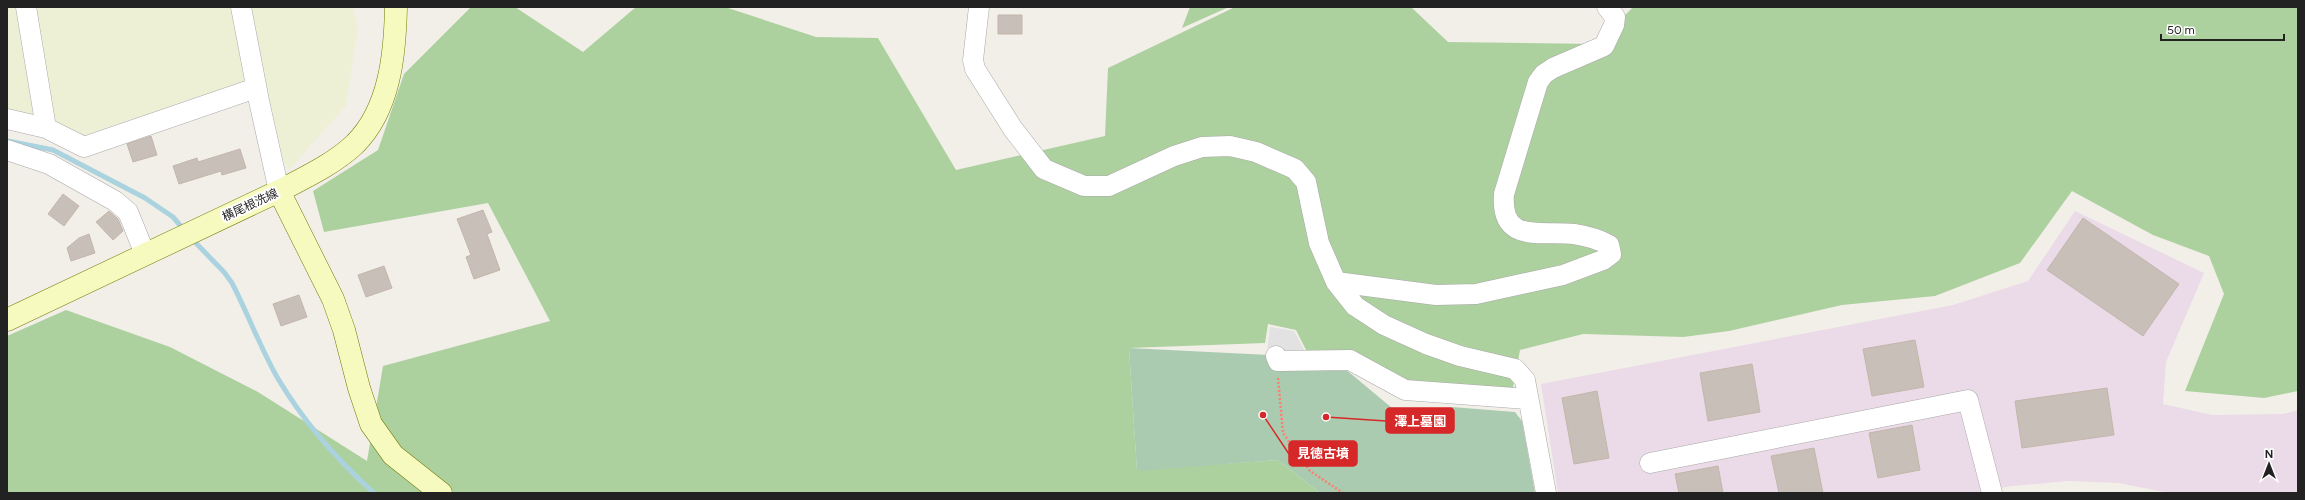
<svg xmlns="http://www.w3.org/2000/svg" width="2305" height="500" viewBox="0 0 2305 500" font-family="Figtree,'Noto Sans JP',sans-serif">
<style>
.industrial{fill:#ebdbe8}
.farmland{fill:#eef0d5}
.forest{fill:#add19e}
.cemetery{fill:#aacbaf}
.parking{fill:#e2e2e2}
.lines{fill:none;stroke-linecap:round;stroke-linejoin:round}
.stream{stroke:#aad3df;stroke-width:5}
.building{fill:#c7bfb8;stroke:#c4b6ab}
.street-casing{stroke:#a9a9a9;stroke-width:21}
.secondary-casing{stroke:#707d05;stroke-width:23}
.path{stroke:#fa8072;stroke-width:2.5;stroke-dasharray:2 2;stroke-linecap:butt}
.street{stroke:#fff;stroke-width:20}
.secondary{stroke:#f7fabf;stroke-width:22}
.labels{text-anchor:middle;stroke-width:4;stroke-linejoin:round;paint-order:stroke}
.street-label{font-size:12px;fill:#222;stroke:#fff}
.leader{fill:none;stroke:#d62828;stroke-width:1.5}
.callout-dot{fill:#d62828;stroke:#fff;stroke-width:1.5}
.callout{fill:#d62828;stroke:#d62828;stroke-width:1.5}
.callout-label{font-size:13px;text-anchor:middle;font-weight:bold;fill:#fff}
</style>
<rect width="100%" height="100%" fill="#f2efe9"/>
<path class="industrial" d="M2075,211L2204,273L2166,362L2163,404L2212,415L2283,414L2298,410V493H2170L2118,483L2069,481L2011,486L1974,493H1558L1541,384L1953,305L2028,281Z"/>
<path class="farmland" d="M7,7H353L358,28L346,106L289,170L241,82L85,135L7,114Z"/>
<path class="forest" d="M471,7H515L583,52L636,7H725L816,37L878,38L956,170L1105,136L1108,68L1235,7H1411L1448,42L1597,44L1633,7H2298V391L2264,398L2185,391L2224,294L2209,256L2153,235L2072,191L2020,263L1935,296L1842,305L1729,331L1683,337L1583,334L1520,350L1512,393L1408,385L1307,352L1296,330L1268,324L1265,343L1129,348L1137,470L1278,460L1320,493H7V336L66,310L170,347L258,392L367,461L383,366L550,321L488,203L324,232L313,191L378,150L404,74Z
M1190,7H1229L1182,28Z"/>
<path class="cemetery" d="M1129,348L1269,355L1272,369L1344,368L1398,413L1444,411L1452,407L1515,412L1522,421L1535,493H1320L1278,460L1137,471Z"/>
<path class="parking" d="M1270,327L1294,331L1306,353L1272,357L1267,350Z"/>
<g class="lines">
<path class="stream" d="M8,141L53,150L145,198L173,217L185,231
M191,238L224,272L232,283C248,314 260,347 277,377C303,421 336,459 374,493"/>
</g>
<path class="building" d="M998,15H1022V34H998Z
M151,136L157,155L133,162L127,144Z
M240,149L246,168L222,175L221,171L179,184L173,166L197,158L198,162Z
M63,194L79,206L64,226L48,214Z
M483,210L492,232L487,234L500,270L474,279L466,257L471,255L457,219Z
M109,211L118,219L123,231L113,240L96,222Z
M2083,218L2179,284L2143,336L2047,270Z
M89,234L95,253L71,261L67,248L79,238Z
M384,266L392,288L366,297L358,275Z
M299,295L307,317L281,326L273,304Z
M1915,340L1924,387L1872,396L1863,349Z
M1752,364L1760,412L1708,421L1700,373Z
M2107,388L2114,435L2022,448L2015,401Z
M1597,391L1609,458L1574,464L1562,398Z
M1912,425L1920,470L1878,478L1869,433Z
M1814,448L1823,493H1779L1771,456Z
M1718,466L1723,493H1679L1675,474Z"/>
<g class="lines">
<defs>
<path id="street" d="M26,7L46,128
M241,7L259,101L279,191
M979,7L973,60L975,69L1013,129L1044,169L1084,186H1109L1174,156L1202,147L1230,146L1256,152L1295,169L1306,182L1319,243L1336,282L1355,306L1384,325L1426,344L1460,356L1515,369L1525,380L1546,493
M7,119L46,128L84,147L256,88
M7,150L49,164L115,201L128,212L145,254
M1336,282L1436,295L1476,294L1563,275L1603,260L1611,254L1609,245C1598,239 1587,236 1574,234C1541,230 1500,245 1504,194L1538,82L1544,74L1553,68L1604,46L1614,25L1615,17L1607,7
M1276,356L1278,361L1350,360L1405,390L1528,399
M1650,463L1968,400L1992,493"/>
<path id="secondary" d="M279,191L333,299L344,330L359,388L371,424L393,455L441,493
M7,320L279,191C304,178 334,164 355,144C390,109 395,54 396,7"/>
</defs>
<use href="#street" class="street-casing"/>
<use href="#secondary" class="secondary-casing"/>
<path class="path" d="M1278,378L1283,433L1310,471L1343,493"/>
<use href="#street" class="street"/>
<use href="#secondary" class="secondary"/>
</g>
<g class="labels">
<g class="street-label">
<text transform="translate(250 205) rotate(-25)" y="4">横尾根洗線</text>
</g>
</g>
<path class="leader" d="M1326 417L1386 421M1263 415L1289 454"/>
<g class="callout-dot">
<circle cx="1326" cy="417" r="4"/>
<circle cx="1263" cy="415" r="4"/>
</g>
<g class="callout">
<rect x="1386" y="408" width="68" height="25" rx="4"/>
<rect x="1289" y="441" width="68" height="25" rx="4"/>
</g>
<g class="callout-label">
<text x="1420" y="426">澤上墓園</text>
<text x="1323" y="458">見徳古墳</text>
</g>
<rect width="2305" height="500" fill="none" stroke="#222222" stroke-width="16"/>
<g transform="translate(2269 464)" stroke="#ffffff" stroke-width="3" paint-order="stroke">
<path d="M0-3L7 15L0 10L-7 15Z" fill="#222222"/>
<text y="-6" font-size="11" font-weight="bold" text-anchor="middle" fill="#222222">N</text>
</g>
<path d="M2161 34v6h123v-6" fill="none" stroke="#222222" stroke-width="2"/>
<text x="2167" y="34" font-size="12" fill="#222222" stroke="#ffffff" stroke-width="3" paint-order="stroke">50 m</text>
</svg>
